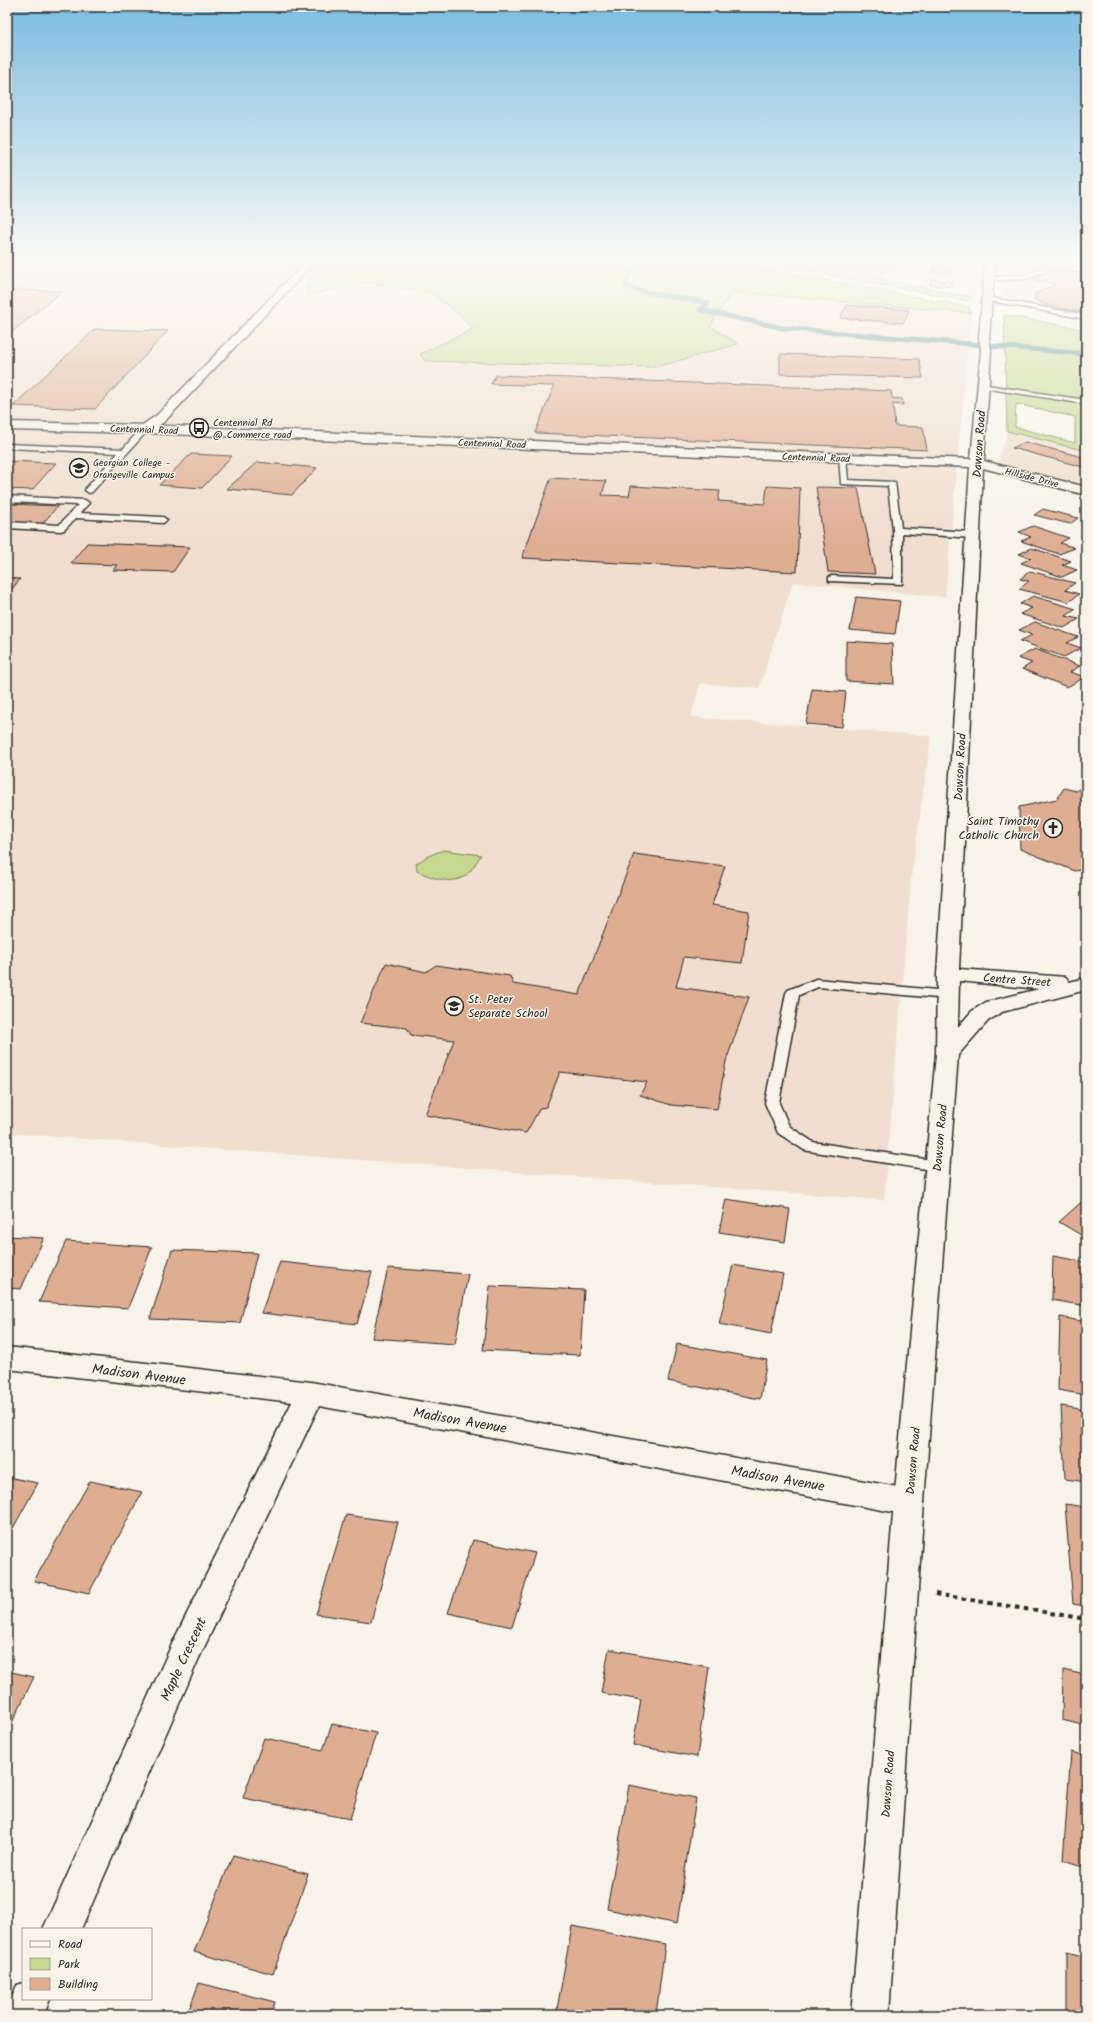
<svg xmlns="http://www.w3.org/2000/svg" width="1093" height="2022" viewBox="0 0 1093 2022" font-family="Kalam,sans-serif">
<style>
.built{fill:#f0dece}
.green{fill:#c6d88d;stroke:#78825c;fill-rule:evenodd}
.lines{fill:none;stroke-linecap:round;stroke-linejoin:round}
.stream{stroke:#598990;stroke-width:5}
.building{fill:#dfad92;stroke:#2b2b2b}
.lane-casing{stroke:#2b2b2b;stroke-width:3}
.street-casing{stroke:#2b2b2b;stroke-width:3}
.secondary-casing{stroke:#2b2b2b;stroke-width:3}
.path{stroke:#2b2b2b;stroke-width:4;stroke-dasharray:4.5 4.5;stroke-linecap:butt}
.lane{fill:#f7f3e8;fill-rule:evenodd}
.street{fill:#f7f3e8;fill-rule:evenodd}
.secondary{fill:#f7f3e8;fill-rule:evenodd}
.labels{text-anchor:middle;stroke-width:3;stroke-linejoin:round;paint-order:stroke}
.far-poi-label{font-size:10px;fill:#2b2b2b;stroke:#f7f3e8;text-anchor:start}
.far-street-label{font-size:10px;fill:#2b2b2b;stroke:#f7f3e8}
.street-label{font-size:12px;fill:#2b2b2b;stroke:#f7f3e8}
.poi-label{font-size:12px;fill:#2b2b2b;stroke:#f7f3e8;text-anchor:end}
.near-street-label{font-size:14px;fill:#2b2b2b;stroke:#f7f3e8}
</style>
<rect width="100%" height="100%" fill="#f7f3e8"/>
<filter id="ink" filterUnits="userSpaceOnUse"><feTurbulence type="fractalNoise" baseFrequency=".025" numOctaves="2"/><feDisplacementMap in="SourceGraphic" scale="8" xChannelSelector="R" yChannelSelector="G"/><feConvolveMatrix kernelMatrix="1 2 1 2 8 2 1 2 1" color-interpolation-filters="sRGB"/></filter>
<g filter="url(#ink)">
<path class="built" d="M7,261H326L309,280L308,295L365,282L428,292L456,311L473,329L420,354L425,361L656,367L738,344L710,326L732,292L971,313L945,597L793,582L759,688L700,683L691,717L931,736L911,879L884,1200L7,1133Z
M1009,261H1069L1086,264V321L1005,305V265Z
M1007,431L1086,451V485L998,462Z"/>
<path class="green" d="M326,261H723L969,307L971,313L732,292L710,326L738,344L656,367L425,361L420,354L473,329L456,311L428,292L365,282L308,295L305,290L309,280Z
M754,261H910L873,278L972,297L968,301Z
M1004,315L1086,330V451L1007,431ZM1016,404L1075,417V443L1015,427Z
M443,850L481,855C477,861 472,871 465,876C450,886 431,877 417,871L416,864L426,857Z"/>
<g class="lines">
<path class="stream" d="M616,261L633,267L625,286L645,292L708,303L700,310L783,328L1086,354"/>
</g>
<path class="building" d="M935,265L953,267L952,273L933,272Z
M1048,271H1065L1086,274V313L1046,305L1035,300V294L1056,284L1035,280V278Z
M932,279L952,281L949,287L929,285Z
M13,290L62,291L7,336V295Z
M847,305L909,310L903,323L840,318Z
M95,329L168,331L95,409L13,406Z
M780,354L919,359L923,378L780,374Z
M496,375L891,391L892,398L902,399L903,405L893,404L895,426L923,427L927,450L535,433L554,386L491,384Z
M1025,442L1086,458V466L1083,467L1012,448Z
M191,454L232,456L202,488L159,485Z
M7,461L56,463L32,490L7,489Z
M257,462L317,468L292,495L227,489Z
M551,478L606,481L602,495L629,496L631,486L720,491L718,501L765,504L767,486L800,488L797,572L522,558Z
M816,487L858,488L875,574L828,572Z
M7,504L58,506L42,524L7,522Z
M1043,509L1078,518L1070,524L1034,515Z
M1033,526L1069,538L1060,543L1075,548L1059,554L1021,541L1031,537L1019,532Z
M87,543L190,547L173,572L113,570L117,565L71,563Z
M1032,548L1071,561L1062,565L1077,570L1062,577L1021,563L1031,558L1019,554Z
M1030,571L1075,583L1065,590L1079,594L1069,602L1019,589L1029,581L1020,579Z
M7,578L20,579L7,595Z
M1033,596L1076,609L1066,616L1079,619L1064,628L1020,614L1032,608L1020,604Z
M856,597L900,601L895,634L850,630Z
M1035,622L1078,637L1067,643L1081,648L1064,657L1020,641L1032,635L1019,630Z
M846,641L892,644L894,684L846,681Z
M1035,649L1080,666L1070,672L1085,677L1067,687L1022,669L1032,663L1018,658Z
M812,689L846,692L842,727L806,724Z
M1086,784V869L1075,871L1020,849L1019,807L1057,799L1064,788L1076,791Z
M634,854L725,866L712,905L749,911L742,963L684,957L676,987L749,997L726,1061L717,1109L671,1105L640,1095L647,1082L560,1072L546,1107L540,1108L526,1133L425,1115L454,1040L411,1035L407,1028L360,1023L386,963L426,972L436,965L510,976L513,984L579,995Z
M1086,1198V1238L1059,1222Z
M726,1199L790,1209L785,1242L719,1232Z
M7,1236L44,1238L21,1289L7,1288Z
M66,1241L152,1247L128,1308L39,1302Z
M172,1250L257,1253L240,1323L150,1319Z
M1053,1256L1086,1262V1306L1052,1300Z
M280,1262L372,1272L357,1324L261,1313Z
M733,1265L783,1274L771,1334L719,1324Z
M388,1268L468,1274L455,1344L372,1338Z
M490,1286L584,1290L580,1355L483,1350Z
M1060,1317L1086,1322V1395L1058,1390Z
M677,1344L767,1360L760,1399L668,1381Z
M1061,1406L1086,1410V1482L1065,1479Z
M7,1477L38,1483L7,1539Z
M90,1481L142,1492L89,1593L34,1581Z
M1065,1504L1086,1507V1606L1073,1604Z
M346,1515L398,1522L371,1622L316,1614Z
M473,1540L535,1553L512,1627L448,1613Z
M1086,1633V1726L1062,1720L1063,1670L1085,1675Z
M609,1649L709,1667L697,1757L633,1745L641,1700L601,1693Z
M7,1671L34,1677L7,1733Z
M332,1724L376,1733L350,1819L243,1798L264,1738L323,1750Z
M1071,1752L1086,1756V1867L1063,1860Z
M629,1785L696,1798L677,1924L607,1909Z
M233,1855L308,1874L273,1974L194,1952Z
M572,1926L665,1944L656,2015H556Z
M1067,1952L1086,1957V2015L1067,2011Z
M199,1983L275,2002L271,2015H187Z"/>
<g class="lines">
<defs>
<path id="lane" d="M1060,264L1086,269V273L1060,268L1048,270L1026,279L988,281L985,279L988,277L1025,275L1045,267Z
M986,297L1086,315V319L984,300L983,299Z
M980,384L1086,400V404L983,388L979,386Z
M142,427L149,429L92,492L89,493L85,490L86,488L118,453L7,448V444L123,449Z
M839,456L846,458L848,480L895,482L901,528L973,532L977,535L973,538L902,533V584L829,581V577L832,576L894,579L893,530L888,486L841,484Z
M7,496L85,500L89,503L80,513L163,517L167,520L163,523L76,518L64,530L61,531L7,528V522L59,525L78,505L7,502Z
M816,979L948,991L953,992L955,995L953,998L948,999L818,987L799,995L779,1103L789,1126L813,1142L938,1161L944,1162L946,1166L944,1170L938,1171L809,1151L804,1150L778,1133L765,1103L786,993L788,990Z"/>
<path id="street" d="M306,261H316L165,421L149,432H141L139,429L141,426L157,415Z
M7,1347L311,1382L909,1489L920,1493L924,1502L920,1511L909,1515L319,1406L199,1658L81,1929H43L172,1644L292,1402L7,1369Z
M23,1983V1999H50L44,2015H7V2009L17,1985Z"/>
<path id="secondary" d="M985,261H995L989,338L991,350L984,461L1086,487V495L983,468L959,969L1066,977L1069,982L1086,978V990L1002,1012L988,1021L958,1055L924,1502L889,2015H851L894,1502L936,1054L937,974L970,467L145,433L7,430V422L145,425L971,459L981,350L979,338ZM959,981L1039,989L986,1002L972,1011L958,1027Z"/>
</defs>
<use href="#lane" class="lane-casing"/>
<use href="#street" class="street-casing"/>
<use href="#secondary" class="secondary-casing"/>
<path class="path" d="M935,1594L1086,1619"/>
<use href="#lane" class="lane"/>
<use href="#street" class="street"/>
<use href="#secondary" class="secondary"/>
</g>
</g>
<linearGradient id="sky" x2="0" y2="1"><stop stop-color="#7bbce0"/><stop offset="0.48" stop-color="#fbfaf5"/><stop offset="1" stop-color="#fbfaf5" stop-opacity="0"/></linearGradient>
<rect width="1093" height="544" fill="url(#sky)"/>
<defs>
<symbol id="bus-ring" viewBox="-11 -11 22 22"><circle r="9.5" fill="#f7f3e8" stroke="#2b2b2b" stroke-width="1.5"/><path d="M-5-6H5V4H4V6H2V4H-2V6H-4V4H-5ZM-3.5-4V0h7V-4ZM-3.5 1.2v1.5H-2V1.2ZM2 1.2v1.5H3.5V1.2Z" fill="#2b2b2b"/></symbol>
<symbol id="university-ring" viewBox="-11 -11 22 22"><circle r="9.5" fill="#f7f3e8" stroke="#2b2b2b" stroke-width="1.5"/><path d="M0-5L7-2L0 1L-7-2ZM-4 1L0 2.5L4 1V4Q0 6-4 4Z" fill="#2b2b2b"/></symbol>
<symbol id="church-ring" viewBox="-11 -11 22 22"><circle r="9.5" fill="#f7f3e8" stroke="#2b2b2b" stroke-width="1.5"/><path d="M-1.2-6h2.4v3.5h3.3v2.4h-3.3V6h-2.4V-.1h-3.3v-2.4h3.3Z" fill="#2b2b2b"/></symbol>
<symbol id="school-ring" viewBox="-11 -11 22 22"><circle r="9.5" fill="#f7f3e8" stroke="#2b2b2b" stroke-width="1.5"/><path d="M0-5L7-2L0 1L-7-2ZM-4 1L0 2.5L4 1V4Q0 6-4 4Z" fill="#2b2b2b"/></symbol>
</defs>
<g fill-rule="evenodd">
<use href="#bus-ring" x="188" y="417" width="22" height="22"/>
<use href="#university-ring" x="68" y="457" width="22" height="22"/>
<use href="#church-ring" x="1042" y="817" width="22" height="22"/>
<use href="#school-ring" x="443" y="995" width="22" height="22"/>
</g>
<g class="labels">
<g class="far-poi-label">
<text x="213" y="426">Centennial Rd<tspan x="213" dy="12">@ Commerce road</tspan></text>
<text x="93" y="466">Georgian College -<tspan x="93" dy="12">Orangeville Campus</tspan></text>
</g>
<g class="far-street-label">
<text transform="translate(144 429) rotate(2)" y="4">Centennial Road</text>
<text transform="translate(492 443) rotate(2)" y="4">Centennial Road</text>
<text transform="translate(816 457) rotate(2)" y="4">Centennial Road</text>
<text transform="translate(1032 477) rotate(14)" y="4">Hillside Drive</text>
</g>
<g class="street-label">
<text transform="translate(979 444) rotate(-86)" y="4">Dawson Road</text>
<text transform="translate(960 767) rotate(-87)" y="4">Dawson Road</text>
<text transform="translate(1017 980) rotate(4)" y="4">Centre Street</text>
<text transform="translate(940 1138) rotate(-85)" y="4">Dawson Road</text>
<text transform="translate(913 1461) rotate(-85)" y="4">Dawson Road</text>
<text transform="translate(888 1784) rotate(-86)" y="4">Dawson Road</text>
</g>
<g class="poi-label">
<text x="1039" y="825">Saint Timothy<tspan x="1039" dy="14">Catholic Church</tspan></text>
<text x="468" y="1003" text-anchor="start">St. Peter<tspan x="468" dy="14">Separate School</tspan></text>
</g>
<g class="near-street-label">
<text transform="translate(139 1374) rotate(7)" y="5">Madison Avenue</text>
<text transform="translate(460 1420) rotate(10)" y="5">Madison Avenue</text>
<text transform="translate(778 1478) rotate(10)" y="5">Madison Avenue</text>
<text transform="translate(183 1659) rotate(-65)" y="5">Maple Crescent</text>
</g>
</g>
<rect width="1093" height="2022" fill="none" stroke="#f7f3e8" stroke-width="24"/>
<rect x="12" y="12" width="1069" height="1998" fill="none" stroke="#2b2b2b" stroke-width="1.5" filter="url(#ink)"/>
<rect x="22" y="1928" width="130" height="72" fill="#f7f3e8" stroke="#a5a39c"/>
<rect x="30" y="1941" width="20" height="6" fill="#f7f3e8" stroke="#a5a39c"/>
<text x="58" y="1948" font-size="12" fill="#2b2b2b">Road</text>
<rect x="30" y="1958" width="20" height="12" fill="#c6d88d" stroke="#a5a39c"/>
<text x="58" y="1968" font-size="12" fill="#2b2b2b">Park</text>
<rect x="30" y="1978" width="20" height="12" fill="#dfad92" stroke="#a5a39c"/>
<text x="58" y="1988" font-size="12" fill="#2b2b2b">Building</text>
</svg>
